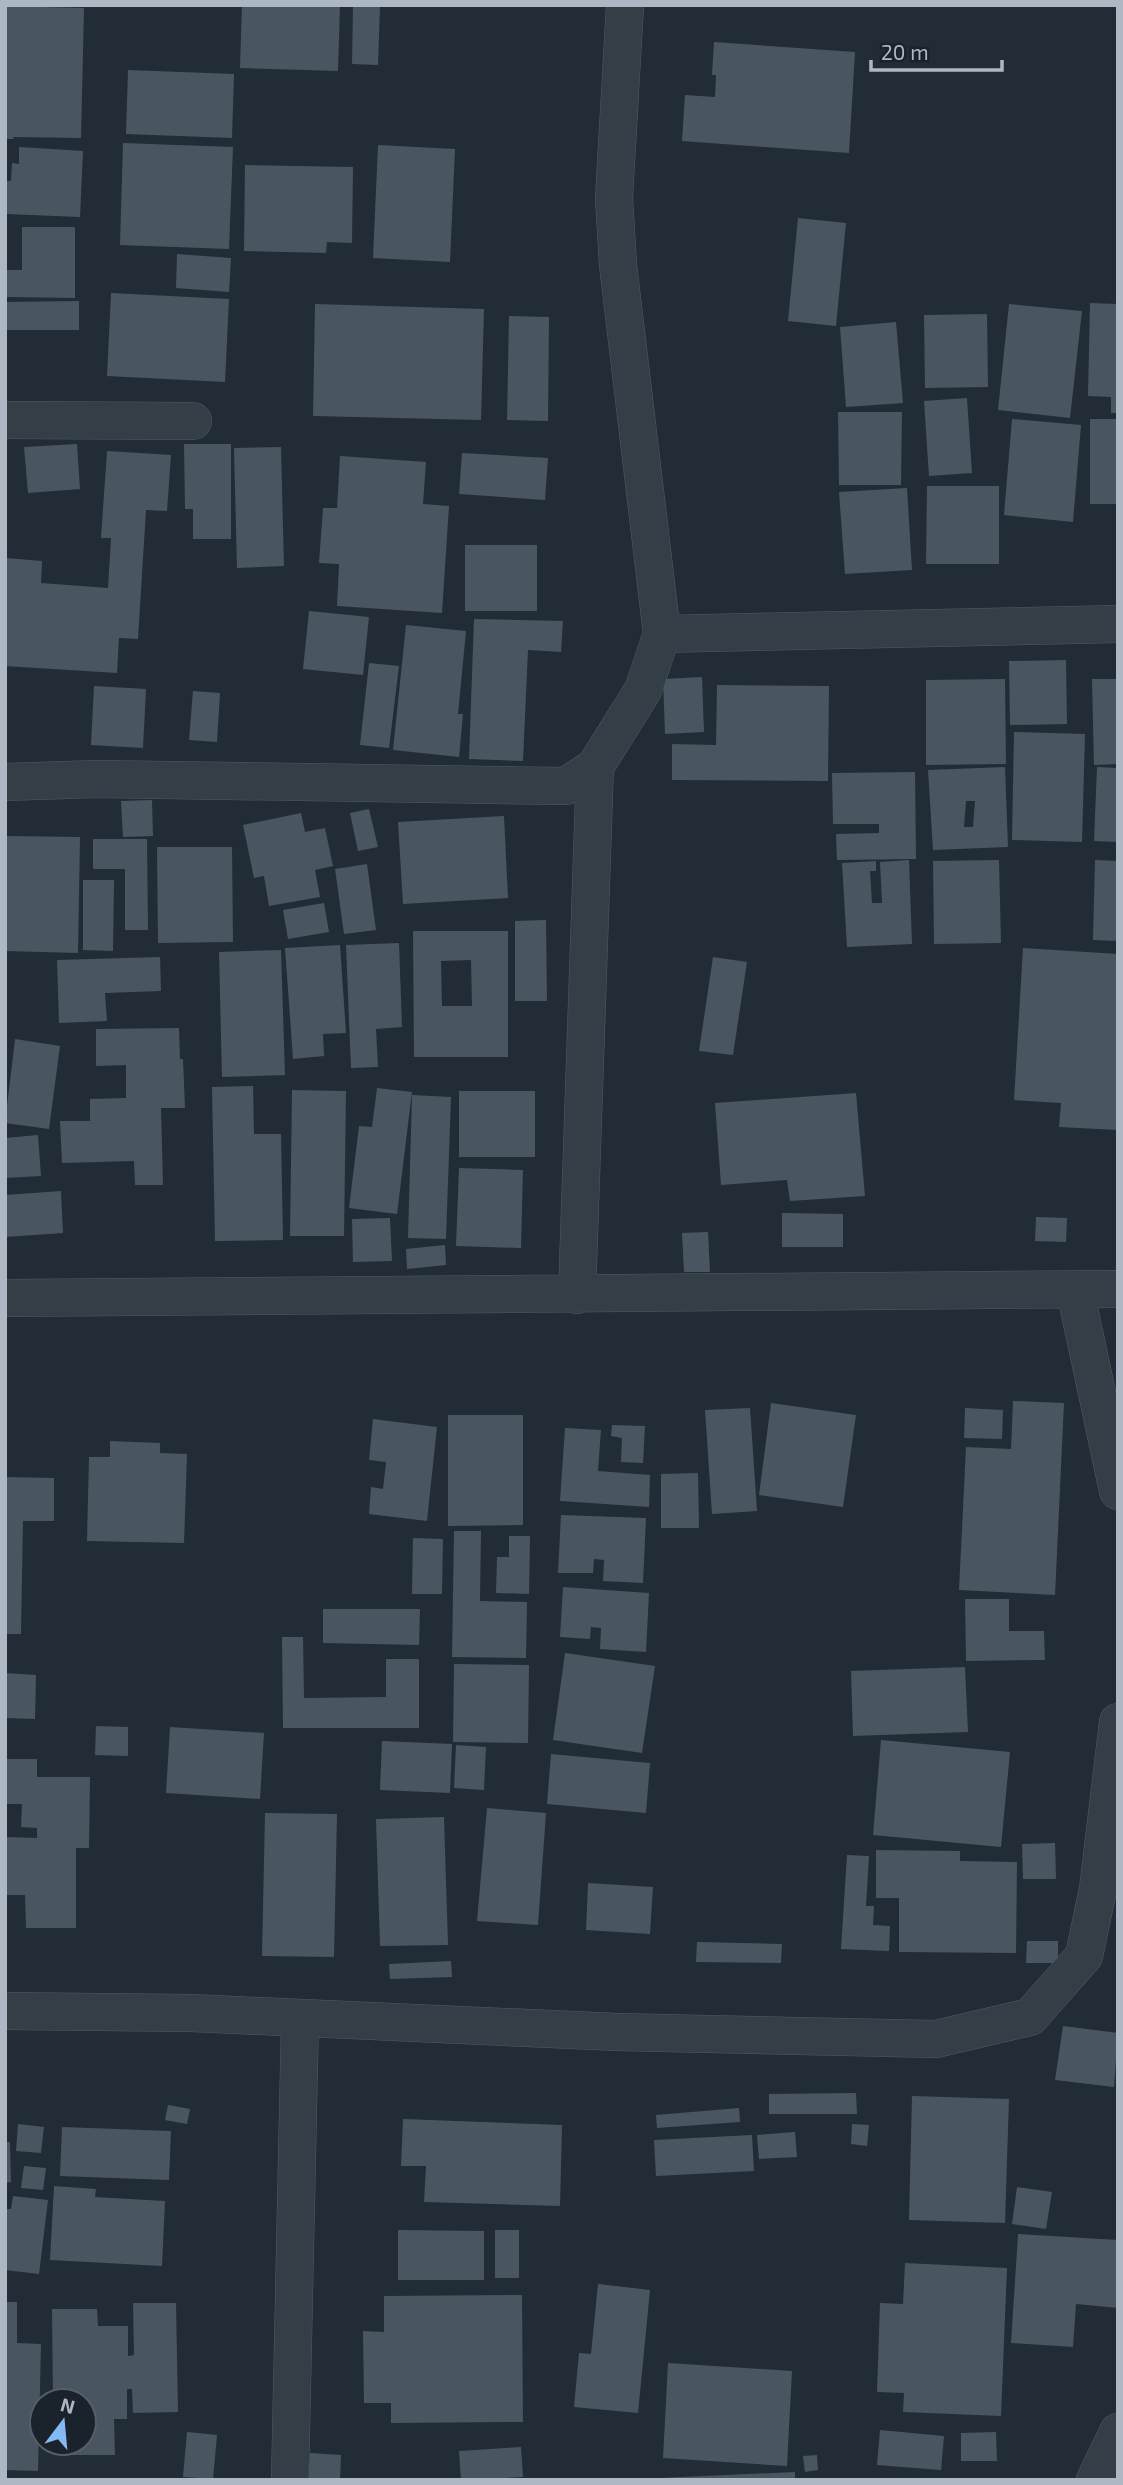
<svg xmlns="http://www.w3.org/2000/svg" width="1123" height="2485" viewBox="0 0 1123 2485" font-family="'Exo 2',sans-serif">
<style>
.building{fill:#495662;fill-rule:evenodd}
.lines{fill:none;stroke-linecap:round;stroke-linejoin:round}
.minor-casing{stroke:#525b65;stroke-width:38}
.minor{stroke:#343e47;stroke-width:37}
</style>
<rect width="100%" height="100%" fill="#212c36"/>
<path class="building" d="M242,5H340L338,71L240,68Z
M5,6L84,8L81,138L13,137L14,139H5Z
M353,6L380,7L378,65L352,64Z
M714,42L855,52L849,153L682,141L685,95L715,97L716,75H712Z
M128,70L234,74L232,138L126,134Z
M123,143L233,147L229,249L120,245Z
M378,145L455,149L450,262L373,258Z
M19,147L83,151L80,217L5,214V181H11L12,163L19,164Z
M245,165L353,167L352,243L327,242L326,253L244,251Z
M798,218L846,223L836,326L788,321Z
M22,227H75V298L5,297V270H22Z
M177,254L231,258L229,292L176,288Z
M111,293L229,299L225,382L107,376Z
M79,301V330H5V302Z
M1090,303L1118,304V413H1111V397L1088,396Z
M315,304L484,309L481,420L313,416Z
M1009,304L1082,311L1070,418L998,410Z
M987,314L988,387L925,388L924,315Z
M509,316L549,317L548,421L507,420Z
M896,322L903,403L846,407L840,327Z
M967,398L972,473L929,476L924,401Z
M838,412H902L901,485H839Z
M1012,419L1081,425L1073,522L1004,515Z
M1090,419H1118V504H1090Z
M77,444L80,489L28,493L24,447Z
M184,444H231V539H193V509H185Z
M281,447L284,566L237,568L234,448Z
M107,451L171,455L167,511L146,510L138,639L119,638L117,673L5,666L7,558L42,561L41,583L108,588L111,538H101Z
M462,453L548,458L545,500L459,494Z
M340,456L426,462L423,504L449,506L442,613L337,606L339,564L319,563L323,508H337Z
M927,486H999V564H926Z
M907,488L912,570L845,574L839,492Z
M465,545H537V611H465Z
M309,611L369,617L363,675L303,669Z
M474,619L563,621L561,652L528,650L523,761L469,759Z
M406,625L466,631L458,714H463L459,757L393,750Z
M1066,660L1067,724L1010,725L1009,661Z
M369,663L399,666L389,748L360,745Z
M702,677L704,732L665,734L663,679Z
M1005,679L1006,764L926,765V680Z
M1092,679H1118V764L1094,765Z
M717,685L829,686L828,781L672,780V744L716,745Z
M94,686L146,689L143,748L91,745Z
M193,691L220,693L217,742L189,740Z
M1014,732L1085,734L1082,842L1012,840Z
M1005,767L1008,847L933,850L928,770ZM966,801H975L973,827H964Z
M1097,767L1118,768V842L1094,841Z
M915,772L916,859L837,860L836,834L879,833V824H833L832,773Z
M152,800L153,836L123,837L121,801Z
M369,809L378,847L358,851L350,813Z
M301,813L305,832L325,828L333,866L315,870L320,897L269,906L264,876L254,878L243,825Z
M504,816L508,898L403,904L398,822Z
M6,836L80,837L78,953L5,951Z
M93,839H147L148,930H125V869H93Z
M157,847H232L233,942L158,943Z
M909,860L912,944L847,947L842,863L876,861V871H870L872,903H882L880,862Z
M999,860L1001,943L934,944L933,861Z
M1095,860L1118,861V941L1093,940Z
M367,864L376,930L344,934L335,869Z
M83,880H114L113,951L83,950Z
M324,903L329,932L288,939L283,910Z
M546,920L547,1001H515V921Z
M413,931H508V1057H414ZM471,960L472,1006H442L441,961Z
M399,943L402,1027L376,1029L378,1067L351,1068L346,945Z
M340,945L346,1033L323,1034L324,1056L293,1059L285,948Z
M1023,948L1118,954V1130L1059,1127L1061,1103L1014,1100Z
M281,950L285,1075L222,1077L219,952Z
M160,957L161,991L105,993L107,1021L59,1023L57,960Z
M713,957L747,962L733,1055L699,1051Z
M179,1028L180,1059H183L185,1108H161L163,1185H135L134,1161L62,1163L60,1121H90V1099L126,1098V1065L96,1066V1029Z
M15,1039L60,1046L49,1129L5,1123Z
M253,1086L254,1134H281L283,1240L215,1241L212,1087Z
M377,1088L412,1092L397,1214L349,1208L359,1126L372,1127Z
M292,1090L346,1091L344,1236H290Z
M459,1091H535V1157H459Z
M856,1093L865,1196L790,1201L787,1180L721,1185L715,1103Z
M412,1095L451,1097L446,1239L408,1238Z
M38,1135L41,1176L5,1178V1138Z
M459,1168L523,1170L521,1248L456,1246Z
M61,1191L63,1233L5,1237V1195Z
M782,1213L843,1214V1247H782Z
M1036,1217L1067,1218L1066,1242L1035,1241Z
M390,1218L392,1261L353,1262L352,1219Z
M708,1232L710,1272H684L682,1233Z
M445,1245L446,1265L407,1269L406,1249Z
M1013,1401L1064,1403L1055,1595L959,1590L966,1447L1011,1449Z
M771,1403L856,1415L843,1507L759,1495Z
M750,1408L757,1511L712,1514L705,1410Z
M965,1408L1003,1410L1002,1439L964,1438Z
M448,1415H523V1525L448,1526Z
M373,1419L437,1427L427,1521L369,1514L371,1487L383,1489L386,1462L369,1460Z
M612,1425L645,1426L643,1463L621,1462L622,1438L611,1436Z
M565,1428L601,1430L598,1471L650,1475L649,1507L560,1501Z
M110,1441L160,1443V1453L187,1454L184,1543L87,1541L89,1457H110Z
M698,1473L699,1528H661V1474Z
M5,1477L54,1478V1521H23L21,1634H5Z
M561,1515L646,1518L643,1583L603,1581L604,1560L594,1559L593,1573H558Z
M454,1531H481L480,1601L527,1602L526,1658L452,1657Z
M509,1536H530L529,1594L496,1593L497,1557H509Z
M413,1538L443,1539L442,1594H412Z
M563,1587L649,1593L646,1652L600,1649L601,1628L591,1627L590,1639L560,1637Z
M965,1599H1009V1631H1044L1045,1660L966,1661Z
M323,1609H420L419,1645L323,1643Z
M282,1637H303L304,1698L386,1697V1659H419V1728H283Z
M565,1653L655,1666L642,1753L553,1740Z
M454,1664L529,1665L528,1743L453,1742Z
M965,1667L968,1732L853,1736L851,1671Z
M5,1673L36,1675L35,1719L5,1718Z
M96,1726L128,1727V1756L95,1755Z
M170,1727L264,1733L260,1799L166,1793Z
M881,1740L1010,1752L1001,1847L873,1835Z
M382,1741L452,1744L450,1793L380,1790Z
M456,1745L486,1747L484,1790L454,1788Z
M551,1754L650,1763L646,1813L547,1804Z
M5,1759H37V1777H90L89,1848H76V1928H26L25,1895H5V1837L37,1838V1828L21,1827L22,1804H5Z
M487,1808L546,1813L538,1925L477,1921Z
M265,1813L337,1814L334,1957L262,1956Z
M444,1817L448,1945L380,1946L376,1819Z
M1055,1843L1056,1879H1023L1022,1844Z
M876,1850L960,1851V1861L1017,1862L1016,1953L899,1952V1898H876Z
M847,1855L869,1856L866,1906H874L873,1925L890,1926L889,1951L841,1949Z
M588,1883L653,1887L650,1934L586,1930Z
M1027,1941H1058V1963H1026Z
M697,1942L782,1944L781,1963L696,1962Z
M451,1961L452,1977L390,1979L389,1964Z
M1063,2026L1118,2033L1114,2087L1055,2080Z
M856,2093L857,2114H769V2094Z
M912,2096L1009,2099L1005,2223L909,2220Z
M168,2105L190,2109L187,2124L165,2120Z
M739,2108L740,2122L657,2128L656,2115Z
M403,2119L562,2125L560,2206L424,2202L426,2166H401Z
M18,2124L44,2127L41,2153L16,2151Z
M852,2124L869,2125L867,2146L851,2144Z
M62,2127L171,2131L169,2180L60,2176Z
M795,2132L797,2157L759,2159L757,2135Z
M752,2135L754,2171L656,2176L654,2140Z
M5,2142H10L11,2182L5,2183Z
M24,2166L46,2168L43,2190L21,2188Z
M54,2186L96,2189L95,2197L165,2201L162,2266L50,2260Z
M1017,2187L1052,2192L1046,2229L1012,2224Z
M13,2196L48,2200L39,2274L5,2270V2209H11Z
M398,2230L484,2231V2280H398Z
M495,2230H519V2278H495Z
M1018,2234L1118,2240V2308L1076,2304L1073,2347L1011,2343Z
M905,2263L1007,2268L1001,2416L903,2412L904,2393L877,2392L880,2303L903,2304Z
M598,2284L650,2290L638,2413L574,2407L579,2353L591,2354Z
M522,2295L523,2422L391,2423V2403H364L363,2331L384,2332V2296Z
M5,2302H17V2343L41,2344L38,2471L5,2470Z
M133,2303H176L178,2412L133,2413L132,2389H127V2419H114L115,2455H64V2443H84V2401H53L52,2309H97L98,2326H128V2356L134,2355Z
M668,2363L792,2371L787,2466L663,2458Z
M880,2430L944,2436L941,2470L877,2465Z
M187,2432L217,2435L213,2479L183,2477Z
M996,2432L997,2461H961V2433Z
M521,2447L523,2477L461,2480L459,2451Z
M310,2453L341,2455L340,2480H308Z
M817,2455L818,2470L805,2472L803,2456Z
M795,2472V2480H659V2478Z"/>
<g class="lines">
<defs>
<path id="minor" d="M5,420L193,421
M662,634L1118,624
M5,782L97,779L566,786L595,767L643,690L662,634L618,265L614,198L625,5
M1075,1290L1118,1491
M577,1295L595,767
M5,1298L1118,1289
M5,2011L191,2013L617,2032L936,2039L1030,2017L1084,1956L1098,1889L1118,1722
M290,2480L300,2019
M1095,2480L1118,2432"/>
</defs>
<use href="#minor" class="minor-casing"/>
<use href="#minor" class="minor"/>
</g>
<rect width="1123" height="2485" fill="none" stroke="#aeb8c4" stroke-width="14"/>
<g transform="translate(63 2422) rotate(16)"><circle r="33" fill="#1a232b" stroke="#555f68" stroke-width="2"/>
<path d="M0-5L12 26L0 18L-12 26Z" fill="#84b9f3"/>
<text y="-10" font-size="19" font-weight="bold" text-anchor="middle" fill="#aeb8c4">N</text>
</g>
<path d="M871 60v10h131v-10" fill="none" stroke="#aeb8c4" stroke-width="3.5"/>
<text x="881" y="60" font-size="21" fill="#aeb8c4" stroke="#1a232b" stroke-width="5" paint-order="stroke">20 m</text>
</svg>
